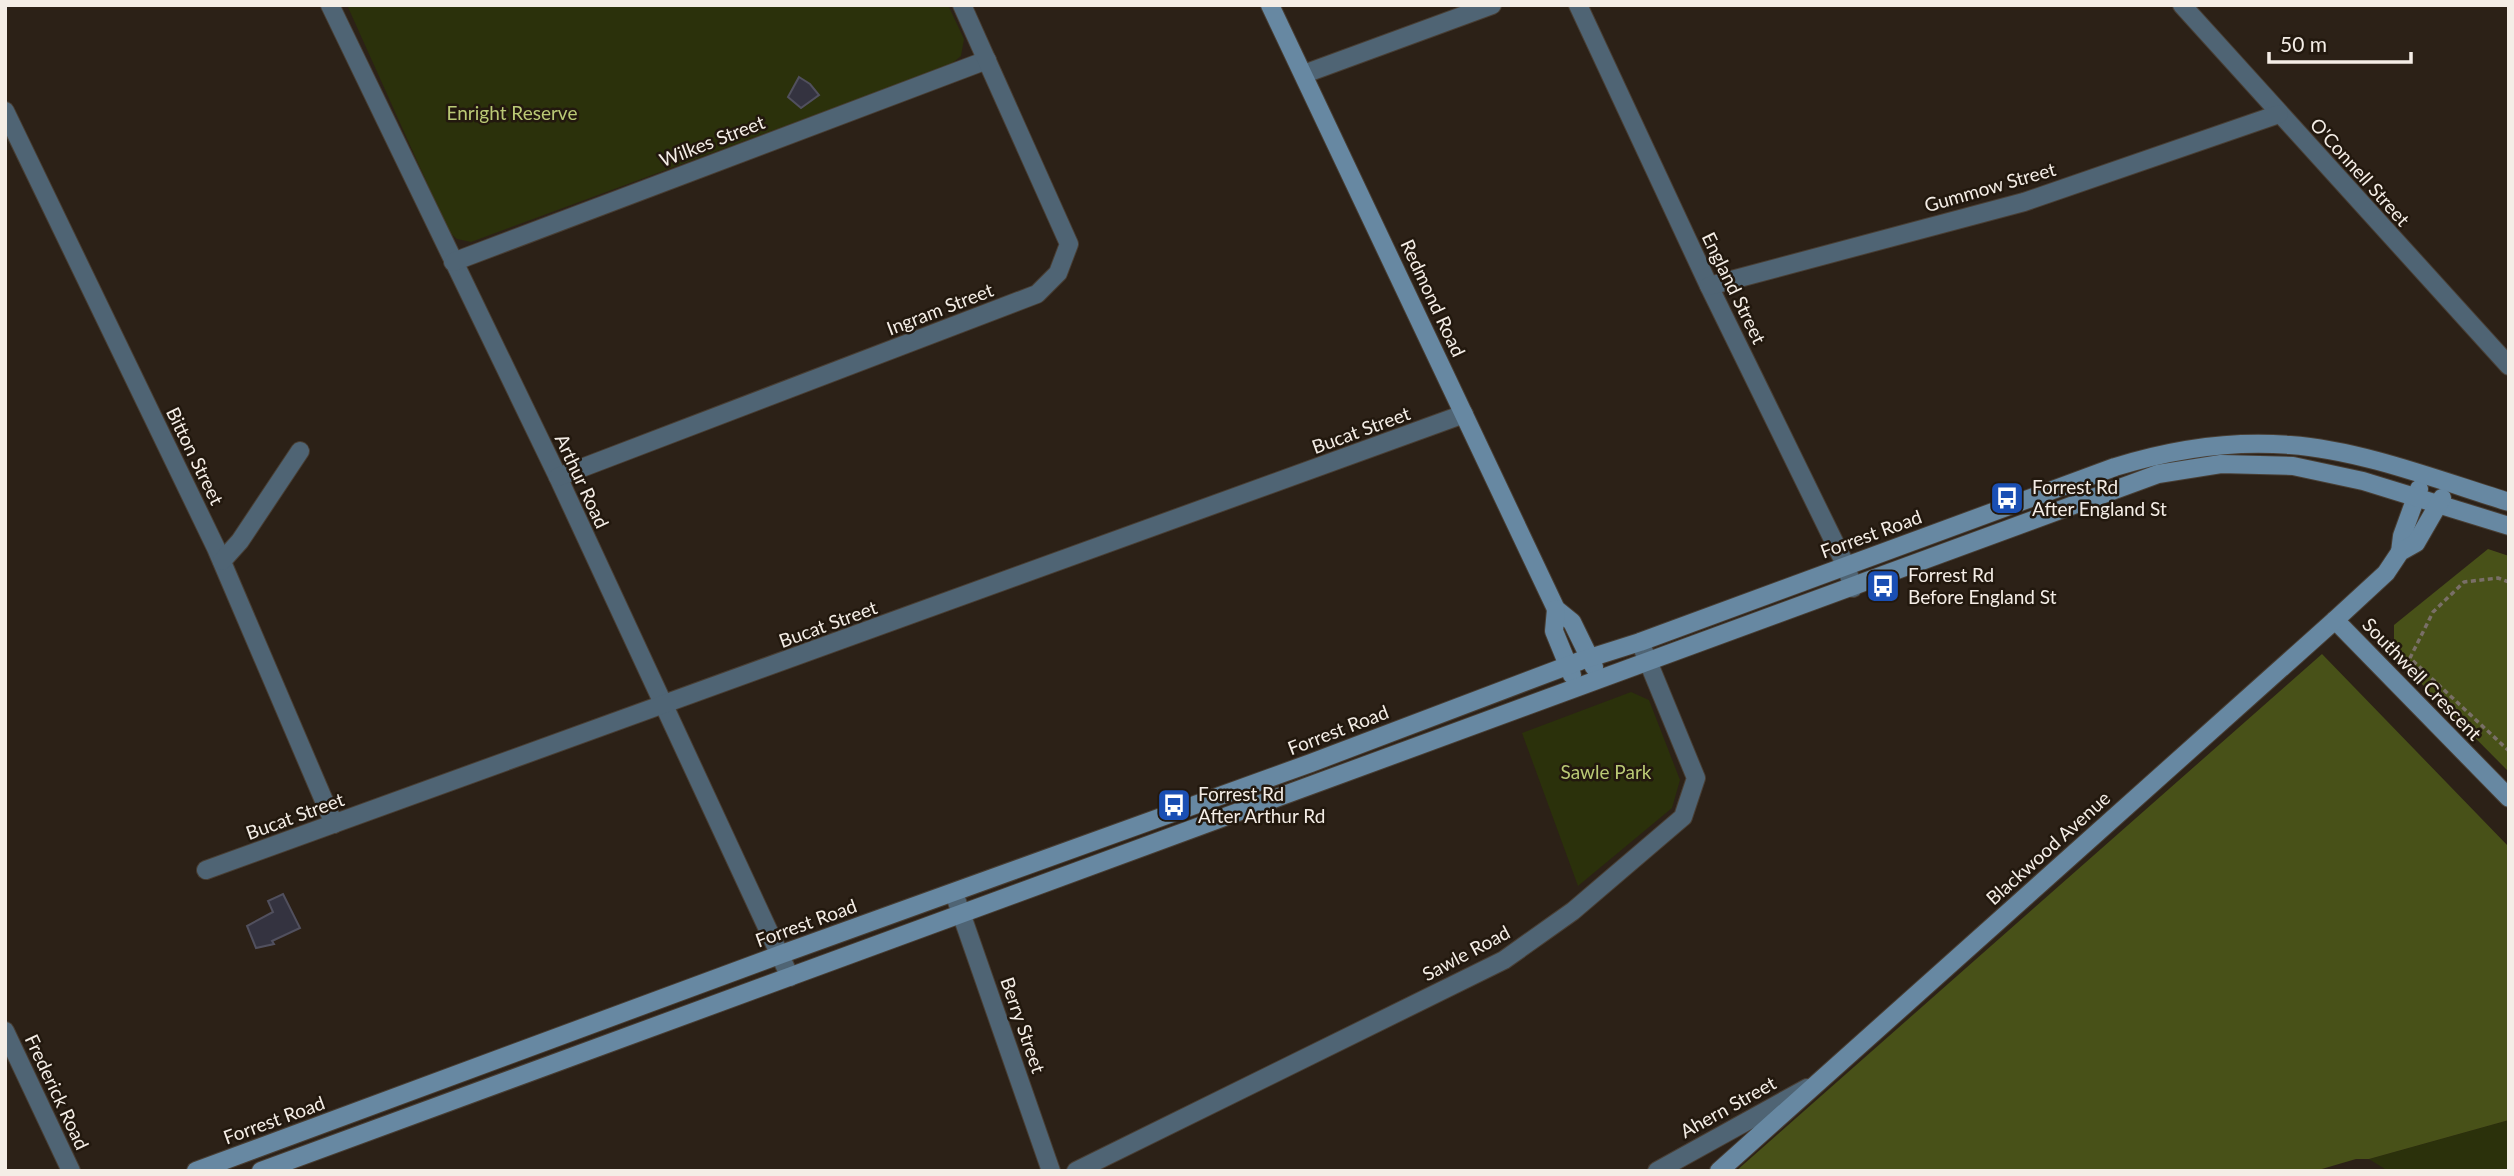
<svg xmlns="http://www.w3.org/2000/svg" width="2514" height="1176" font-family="Lato,sans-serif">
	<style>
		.green { fill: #2b310b }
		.forest { fill: #485118 }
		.building { fill: #343340; stroke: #51505e; stroke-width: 2 }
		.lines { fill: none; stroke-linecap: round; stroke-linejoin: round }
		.street-casing { stroke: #483e34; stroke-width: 20 }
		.secondary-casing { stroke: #483e34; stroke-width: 20 }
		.path { stroke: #796f67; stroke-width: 3.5; stroke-dasharray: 5 3.5; stroke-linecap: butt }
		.street { stroke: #4f6474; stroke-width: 18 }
		.secondary { stroke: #6788a2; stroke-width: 18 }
		.labels { text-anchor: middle; stroke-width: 5; stroke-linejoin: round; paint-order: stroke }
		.park-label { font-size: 19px; fill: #bac975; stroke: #22180e }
		.street-label { font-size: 19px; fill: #f4ede6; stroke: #22180e }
		.poi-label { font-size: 19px; fill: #f4ede6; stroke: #22180e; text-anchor: start }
	</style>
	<rect width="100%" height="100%" fill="#2c2117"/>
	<!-- green -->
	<g class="green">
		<polygon points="347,5 948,5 964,39 961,56 950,65 471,242 457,239 449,232"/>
		<polygon points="1631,692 1649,700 1680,780 1672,808 1578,886 1522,733"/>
		<polygon points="2509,1120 2509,1171 2388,1171 2369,1159"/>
	</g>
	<!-- forest -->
	<g class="forest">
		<polygon points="2488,549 2509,556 2509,772 2394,656 2394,625"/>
		<polygon points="2322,654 2509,847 2509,1120 2369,1159 2356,1159 2315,1171 1736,1171"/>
	</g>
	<!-- building -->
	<g class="building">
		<polygon points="799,77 810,84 819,95 801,108 788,97"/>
		<polygon points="283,894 300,928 272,941 274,944 256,948 247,926 273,912 268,901"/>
	</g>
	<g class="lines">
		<!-- street casing -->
		<g class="street-casing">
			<g id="street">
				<polyline points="330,5 558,477 790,977"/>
				<polyline points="1578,5 1709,286 1846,566 1853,588"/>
				<polyline points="2182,5 2509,366"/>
				<polyline points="1304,74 1492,5"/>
				<polyline points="5,111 216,548 334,824"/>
				<polyline points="453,262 987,60"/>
				<polyline points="1709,286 2024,202 2279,114"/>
				<polyline points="558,477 1037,294 1058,273 1069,244 962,5"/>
				<polyline points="222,561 240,541 300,451"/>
				<polyline points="206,870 1464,414"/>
				<polyline points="954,893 1051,1171"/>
				<polyline points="5,1031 71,1171"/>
				<polyline points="1076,1171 1504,960 1573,911 1683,817 1696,778 1640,642"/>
				<polyline points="1657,1171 1807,1088"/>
			</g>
		</g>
		<!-- secondary casing -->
		<g class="secondary-casing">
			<g id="secondary">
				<polyline points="1270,5 1556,609 1572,622 1594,667"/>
				<polyline points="2400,552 2402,536 2419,489"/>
				<polyline points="1556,609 1554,631 1572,675"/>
				<polyline points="2335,620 2509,798"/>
				<path d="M 196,1171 L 779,955 L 1311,763 L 1580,661 L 1640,642 L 2115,467 C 2173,449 2230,440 2290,445 C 2361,450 2441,481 2509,502"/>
				<polyline points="261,1171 2158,474 2221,464 2293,466 2363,481 2509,526"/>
				<polyline points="1719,1171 2335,620 2386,573 2400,552 2416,543 2442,498"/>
			</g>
		</g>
		<!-- path -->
		<polyline class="path" points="2509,582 2498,578 2464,582 2433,612 2410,658 2509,751"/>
		<!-- street -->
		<use href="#street" class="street"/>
		<!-- secondary -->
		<use href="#secondary" class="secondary"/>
	</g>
	<!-- icons -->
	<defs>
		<g id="bus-square" transform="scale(1.75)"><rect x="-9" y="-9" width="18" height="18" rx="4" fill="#1a4fb4" stroke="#22180e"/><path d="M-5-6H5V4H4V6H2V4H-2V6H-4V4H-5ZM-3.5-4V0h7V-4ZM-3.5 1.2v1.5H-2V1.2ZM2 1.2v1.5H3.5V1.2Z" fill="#fff"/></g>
	</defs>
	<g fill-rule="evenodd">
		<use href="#bus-square" x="2007" y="498"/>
		<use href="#bus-square" x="1883" y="586"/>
		<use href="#bus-square" x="1174" y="805"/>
	</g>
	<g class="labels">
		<!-- park labels -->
		<g class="park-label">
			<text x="512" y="120">Enright Reserve</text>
			<text x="1606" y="779">Sawle Park</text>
		</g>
		<!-- street labels -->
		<g class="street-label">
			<text transform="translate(712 141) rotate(-21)" y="7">Wilkes Street</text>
			<text transform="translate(2360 172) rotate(48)" y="7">O'Connell Street</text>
			<text transform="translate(1990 187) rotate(-16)" y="7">Gummow Street</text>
			<text transform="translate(1734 288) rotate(64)" y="7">England Street</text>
			<text transform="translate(1433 298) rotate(65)" y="7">Redmond Road</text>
			<text transform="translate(940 309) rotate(-21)" y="7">Ingram Street</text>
			<text transform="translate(1361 430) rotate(-20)" y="7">Bucat Street</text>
			<text transform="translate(195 456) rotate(64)" y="7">Bitton Street</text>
			<text transform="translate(582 481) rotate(65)" y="7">Arthur Road</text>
			<text transform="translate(1871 534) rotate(-20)" y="7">Forrest Road</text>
			<text transform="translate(828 624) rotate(-20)" y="7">Bucat Street</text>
			<text transform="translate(2422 679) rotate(46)" y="7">Southwell Crescent</text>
			<text transform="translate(1338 730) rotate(-21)" y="7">Forrest Road</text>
			<text transform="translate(295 816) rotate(-20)" y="7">Bucat Street</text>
			<text transform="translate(2048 848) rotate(-42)" y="7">Blackwood Avenue</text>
			<text transform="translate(806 923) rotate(-20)" y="7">Forrest Road</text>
			<text transform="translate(1466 953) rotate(-28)" y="7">Sawle Road</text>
			<text transform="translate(1023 1025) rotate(71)" y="7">Berry Street</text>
			<text transform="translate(57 1092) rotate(65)" y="7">Frederick Road</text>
			<text transform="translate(1728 1107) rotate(-29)" y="7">Ahern Street</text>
			<text transform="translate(274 1120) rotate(-20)" y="7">Forrest Road</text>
		</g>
		<!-- poi labels -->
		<g class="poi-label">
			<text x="2032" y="494">Forrest Rd<tspan x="2032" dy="22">After England St</tspan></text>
			<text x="1908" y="582">Forrest Rd<tspan x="1908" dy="22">Before England St</tspan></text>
			<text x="1198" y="801">Forrest Rd<tspan x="1198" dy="22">After Arthur Rd</tspan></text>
		</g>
	</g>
	<!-- border -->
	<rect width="2514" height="1176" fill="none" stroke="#f4ede6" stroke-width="14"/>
	<!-- scale -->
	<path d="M2269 52v10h142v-10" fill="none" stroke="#f4ede6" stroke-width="3.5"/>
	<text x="2280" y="52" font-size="21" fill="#f4ede6" stroke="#22180e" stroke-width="5" paint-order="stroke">50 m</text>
</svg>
